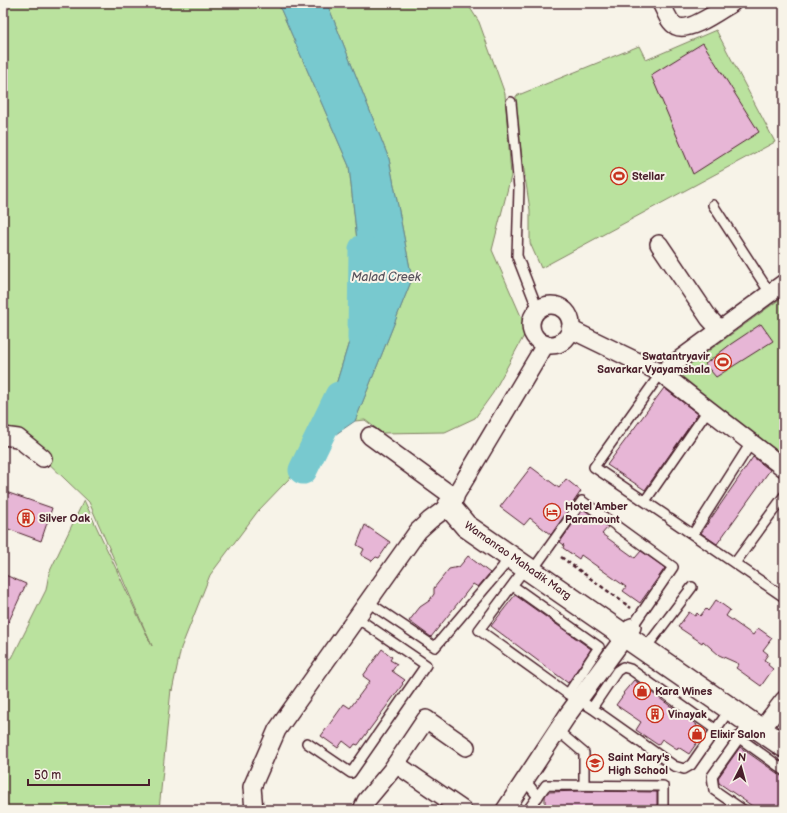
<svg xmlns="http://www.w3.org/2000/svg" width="787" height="813" font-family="'Balsamiq Sans',sans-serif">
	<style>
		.green { fill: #bae29e; stroke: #828064 }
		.water { fill: #78c9cf; stroke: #66858d }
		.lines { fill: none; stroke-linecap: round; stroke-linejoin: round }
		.river { stroke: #78c9cf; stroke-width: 29 }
		.building { fill: #e7b6d6; stroke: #4a1f2b }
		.service-casing { stroke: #4a1f2b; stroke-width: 12 }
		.minor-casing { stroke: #4a1f2b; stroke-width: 20 }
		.tertiary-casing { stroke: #4a1f2b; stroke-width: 25 }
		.path { stroke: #4a1f2b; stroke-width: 2.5; stroke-dasharray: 4 3; stroke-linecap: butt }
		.service { stroke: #f7f3e8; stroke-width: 9 }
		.minor { stroke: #f7f3e8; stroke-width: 17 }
		.tertiary { stroke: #f7f3e8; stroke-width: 22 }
		.labels { text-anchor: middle; stroke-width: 4; stroke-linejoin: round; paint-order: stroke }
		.poi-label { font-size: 11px; font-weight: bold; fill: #4a1f2b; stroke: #f7f3e8; text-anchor: start }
		.street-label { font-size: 11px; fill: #4a1f2b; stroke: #f7f3e8 }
		.water-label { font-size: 12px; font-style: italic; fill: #58525c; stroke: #f7f3e8 }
	</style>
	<rect width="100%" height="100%" fill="#f7f3e8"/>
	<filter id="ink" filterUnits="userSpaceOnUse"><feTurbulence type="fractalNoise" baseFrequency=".025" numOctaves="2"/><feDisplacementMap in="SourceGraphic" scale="8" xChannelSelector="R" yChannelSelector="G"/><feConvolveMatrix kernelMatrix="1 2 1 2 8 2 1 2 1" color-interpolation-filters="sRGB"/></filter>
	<g filter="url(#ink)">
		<!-- green -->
		<g class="green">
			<polygon points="3,3 278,3 349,166 363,296 317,447 310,457 258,511 210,575 181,648 172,691 171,689 159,810 3,810 3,660 12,658 46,590 49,573 84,500 152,646 89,502 19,435 3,435"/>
			<polygon points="327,3 467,3 479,22 505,94 511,176 492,250 527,330 493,393 475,418 445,432 382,433 365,420 355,421 412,279 389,159"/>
			<polygon points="716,30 775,142 541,268 530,243 530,210 516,117 516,96 639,46 646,60"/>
			<polygon points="784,296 784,456 763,443 678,373"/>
		</g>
		<!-- water -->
		<polygon class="water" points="278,3 327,3 389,159 412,279 355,421 317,447 363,296 349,166"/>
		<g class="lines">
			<!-- river -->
			<g class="river">
				<polyline points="362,338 363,249"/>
				<polyline points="303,470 339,396"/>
			</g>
		</g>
		<!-- building -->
		<g class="building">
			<polygon points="703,43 759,132 693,174 651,75"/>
			<polygon points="761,324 773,341 716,377 705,364 731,344"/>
			<polygon points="664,388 698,414 645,490 607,465"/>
			<polygon points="753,457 770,470 717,544 701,533"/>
			<polygon points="531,467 559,488 566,479 581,491 551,535 530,518 524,525 500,507"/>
			<polygon points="3,491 52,508 41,541 3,527"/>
			<polygon points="583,509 608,527 602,534 635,558 641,551 665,568 640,603 623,591 626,587 581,555 579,559 563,548 564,545 560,542"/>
			<polygon points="365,525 390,542 379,558 376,557 372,561 361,555 364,549 357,545"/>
			<polygon points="468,556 490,573 478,587 473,584 431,637 409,621 420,607 429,601 434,594 434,588 449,569 459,567"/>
			<polygon points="3,574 26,584 3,634"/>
			<polygon points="515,595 591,649 568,683 491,626"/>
			<polygon points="716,600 730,610 726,616 753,635 758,628 772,638 763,650 768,654 764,660 769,663 768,665 773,669 761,686 736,668 739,664 719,655 703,641 702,643 678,627 689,612 695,616 697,613 700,616 706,609 708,611"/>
			<polygon points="382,649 392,657 390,660 397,664 392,671 405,680 402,683 403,684 358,745 355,744 352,748 343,741 338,748 321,736 344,704 350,708 370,681 363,676"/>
			<polygon points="634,680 697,725 695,729 703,734 689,754 678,747 677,749 662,739 658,745 636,730 641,722 616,705 624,694 623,693"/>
			<polygon points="740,747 784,778 784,810 758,810 719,783 718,778"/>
			<polygon points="580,791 657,792 657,810 545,810 545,796 548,792"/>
		</g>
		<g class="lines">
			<!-- service casing -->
			<g class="service-casing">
				<g id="service">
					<polyline points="511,102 519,188 517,256 538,310"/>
					<polyline points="713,205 770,293"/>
					<polyline points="661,373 594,467 665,515"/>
					<polyline points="645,501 708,410"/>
					<polyline points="670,519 784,597"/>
					<polyline points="693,534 751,443"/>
					<polyline points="735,563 784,496"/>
					<polyline points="526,567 479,630 568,694 592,708 674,766 684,769 691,765 730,709"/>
					<polyline points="532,571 582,501 673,567 632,627"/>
					<polyline points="513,586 599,647 568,694"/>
					<polyline points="368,602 435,647 502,568 509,556"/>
					<polyline points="651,641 692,587"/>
					<polyline points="592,708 617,671 623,667 630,669 715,729"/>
					<polyline points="558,731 584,753 584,785"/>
					<polyline points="738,737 784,770"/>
					<polyline points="307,743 351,773 426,665 357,618"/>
					<polyline points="525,780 538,797"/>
					<polyline points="528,810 546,785 663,786 663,810"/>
					<polyline points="743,810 714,790 712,776 742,734 749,721"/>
				</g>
			</g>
			<!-- minor casing -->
			<g class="minor-casing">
				<g id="minor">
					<path d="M 661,3 C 665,10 669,23 676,26 C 689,33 720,10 732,3"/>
					<polyline points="659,244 709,318 720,330"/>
					<circle cx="551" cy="325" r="20"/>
					<polyline points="570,329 661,373 784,468"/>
					<polyline points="661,373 784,283"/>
					<polyline points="3,436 18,438 43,458"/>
					<polyline points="370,436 455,498"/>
					<polyline points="761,730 784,700"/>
					<polyline points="396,764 463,810"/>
					<polyline points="254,810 252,787 277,730 418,531 430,520 449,506 545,345"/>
					<polyline points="362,810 366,801 391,771 426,719 466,747"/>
					<polyline points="505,810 569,713 632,627"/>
				</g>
			</g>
			<!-- tertiary casing -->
			<g class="tertiary-casing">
				<polyline id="tertiary" points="449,506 466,526 784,746"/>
			</g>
			<!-- path -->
			<polyline class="path" points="561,557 631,608"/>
			<!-- service -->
			<use href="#service" class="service"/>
			<!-- minor -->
			<use href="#minor" class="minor"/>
			<!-- tertiary -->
			<use href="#tertiary" class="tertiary"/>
		</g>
	</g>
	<!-- icons -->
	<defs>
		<g id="stadium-ring" transform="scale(0.9)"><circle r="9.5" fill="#f7f3e8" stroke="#c8321e" stroke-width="1.5"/><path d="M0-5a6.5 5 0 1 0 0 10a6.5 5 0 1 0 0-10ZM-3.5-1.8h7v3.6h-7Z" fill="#c8321e"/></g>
		<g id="hotel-ring" transform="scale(0.9)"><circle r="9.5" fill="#f7f3e8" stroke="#c8321e" stroke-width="1.5"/><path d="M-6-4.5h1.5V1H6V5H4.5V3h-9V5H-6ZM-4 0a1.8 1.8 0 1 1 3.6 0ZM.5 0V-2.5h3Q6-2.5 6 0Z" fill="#c8321e"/></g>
		<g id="building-ring" transform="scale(0.9)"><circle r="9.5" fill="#f7f3e8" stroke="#c8321e" stroke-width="1.5"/><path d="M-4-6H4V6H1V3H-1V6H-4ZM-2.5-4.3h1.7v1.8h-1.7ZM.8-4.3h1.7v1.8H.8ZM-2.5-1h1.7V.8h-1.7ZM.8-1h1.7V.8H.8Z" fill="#c8321e"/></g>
		<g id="shop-ring" transform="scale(0.9)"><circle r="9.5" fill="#f7f3e8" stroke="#c8321e" stroke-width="1.5"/><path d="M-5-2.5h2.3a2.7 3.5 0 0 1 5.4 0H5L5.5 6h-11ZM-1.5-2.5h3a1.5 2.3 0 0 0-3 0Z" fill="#c8321e"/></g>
		<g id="school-ring" transform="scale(0.9)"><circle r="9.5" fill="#f7f3e8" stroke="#c8321e" stroke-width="1.5"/><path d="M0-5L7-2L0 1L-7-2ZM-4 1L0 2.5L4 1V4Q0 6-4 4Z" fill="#c8321e"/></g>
	</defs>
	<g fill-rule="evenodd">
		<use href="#stadium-ring" x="619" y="176"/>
		<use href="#stadium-ring" x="723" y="362"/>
		<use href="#hotel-ring" x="552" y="512"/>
		<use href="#building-ring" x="26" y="518"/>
		<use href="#shop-ring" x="642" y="691"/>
		<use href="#building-ring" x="655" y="714"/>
		<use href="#shop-ring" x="697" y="734"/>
		<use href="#school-ring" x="595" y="763"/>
	</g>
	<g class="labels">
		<!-- poi labels -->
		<g class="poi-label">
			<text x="632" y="180">Stellar</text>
			<text x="710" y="360" text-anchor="end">Swatantryavir<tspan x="710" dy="13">Savarkar Vyayamshala</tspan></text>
			<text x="565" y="510">Hotel Amber<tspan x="565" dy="13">Paramount</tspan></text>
			<text x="39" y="522">Silver Oak</text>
			<text x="655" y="695">Kara Wines</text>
			<text x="668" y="718">Vinayak</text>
			<text x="710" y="738">Elixir Salon</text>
			<text x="608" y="761">Saint Mary's<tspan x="608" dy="13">High School</tspan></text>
		</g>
		<!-- street labels -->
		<g class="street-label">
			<text transform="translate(518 560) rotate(35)" y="4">Wamanrao Mahadik Marg</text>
		</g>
		<!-- water labels -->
		<g class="water-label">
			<text x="386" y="281">Malad Creek</text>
		</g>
	</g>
	<!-- margin -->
	<rect width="787" height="813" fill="none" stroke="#f7f3e8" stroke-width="16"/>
	<rect x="8" y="8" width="771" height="797" fill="none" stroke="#4a1f2b" stroke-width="1.5" filter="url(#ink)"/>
	<!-- north arrow -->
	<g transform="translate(741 767) rotate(6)" stroke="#f7f3e8" stroke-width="3" paint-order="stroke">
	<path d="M0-3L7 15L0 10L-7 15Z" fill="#4a1f2b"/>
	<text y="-6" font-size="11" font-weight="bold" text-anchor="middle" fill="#4a1f2b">N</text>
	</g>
	<!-- scale -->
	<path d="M28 779v6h121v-6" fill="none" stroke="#4a1f2b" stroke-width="2"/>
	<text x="34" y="779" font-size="12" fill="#4a1f2b" stroke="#f7f3e8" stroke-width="3" paint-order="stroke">50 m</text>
</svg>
